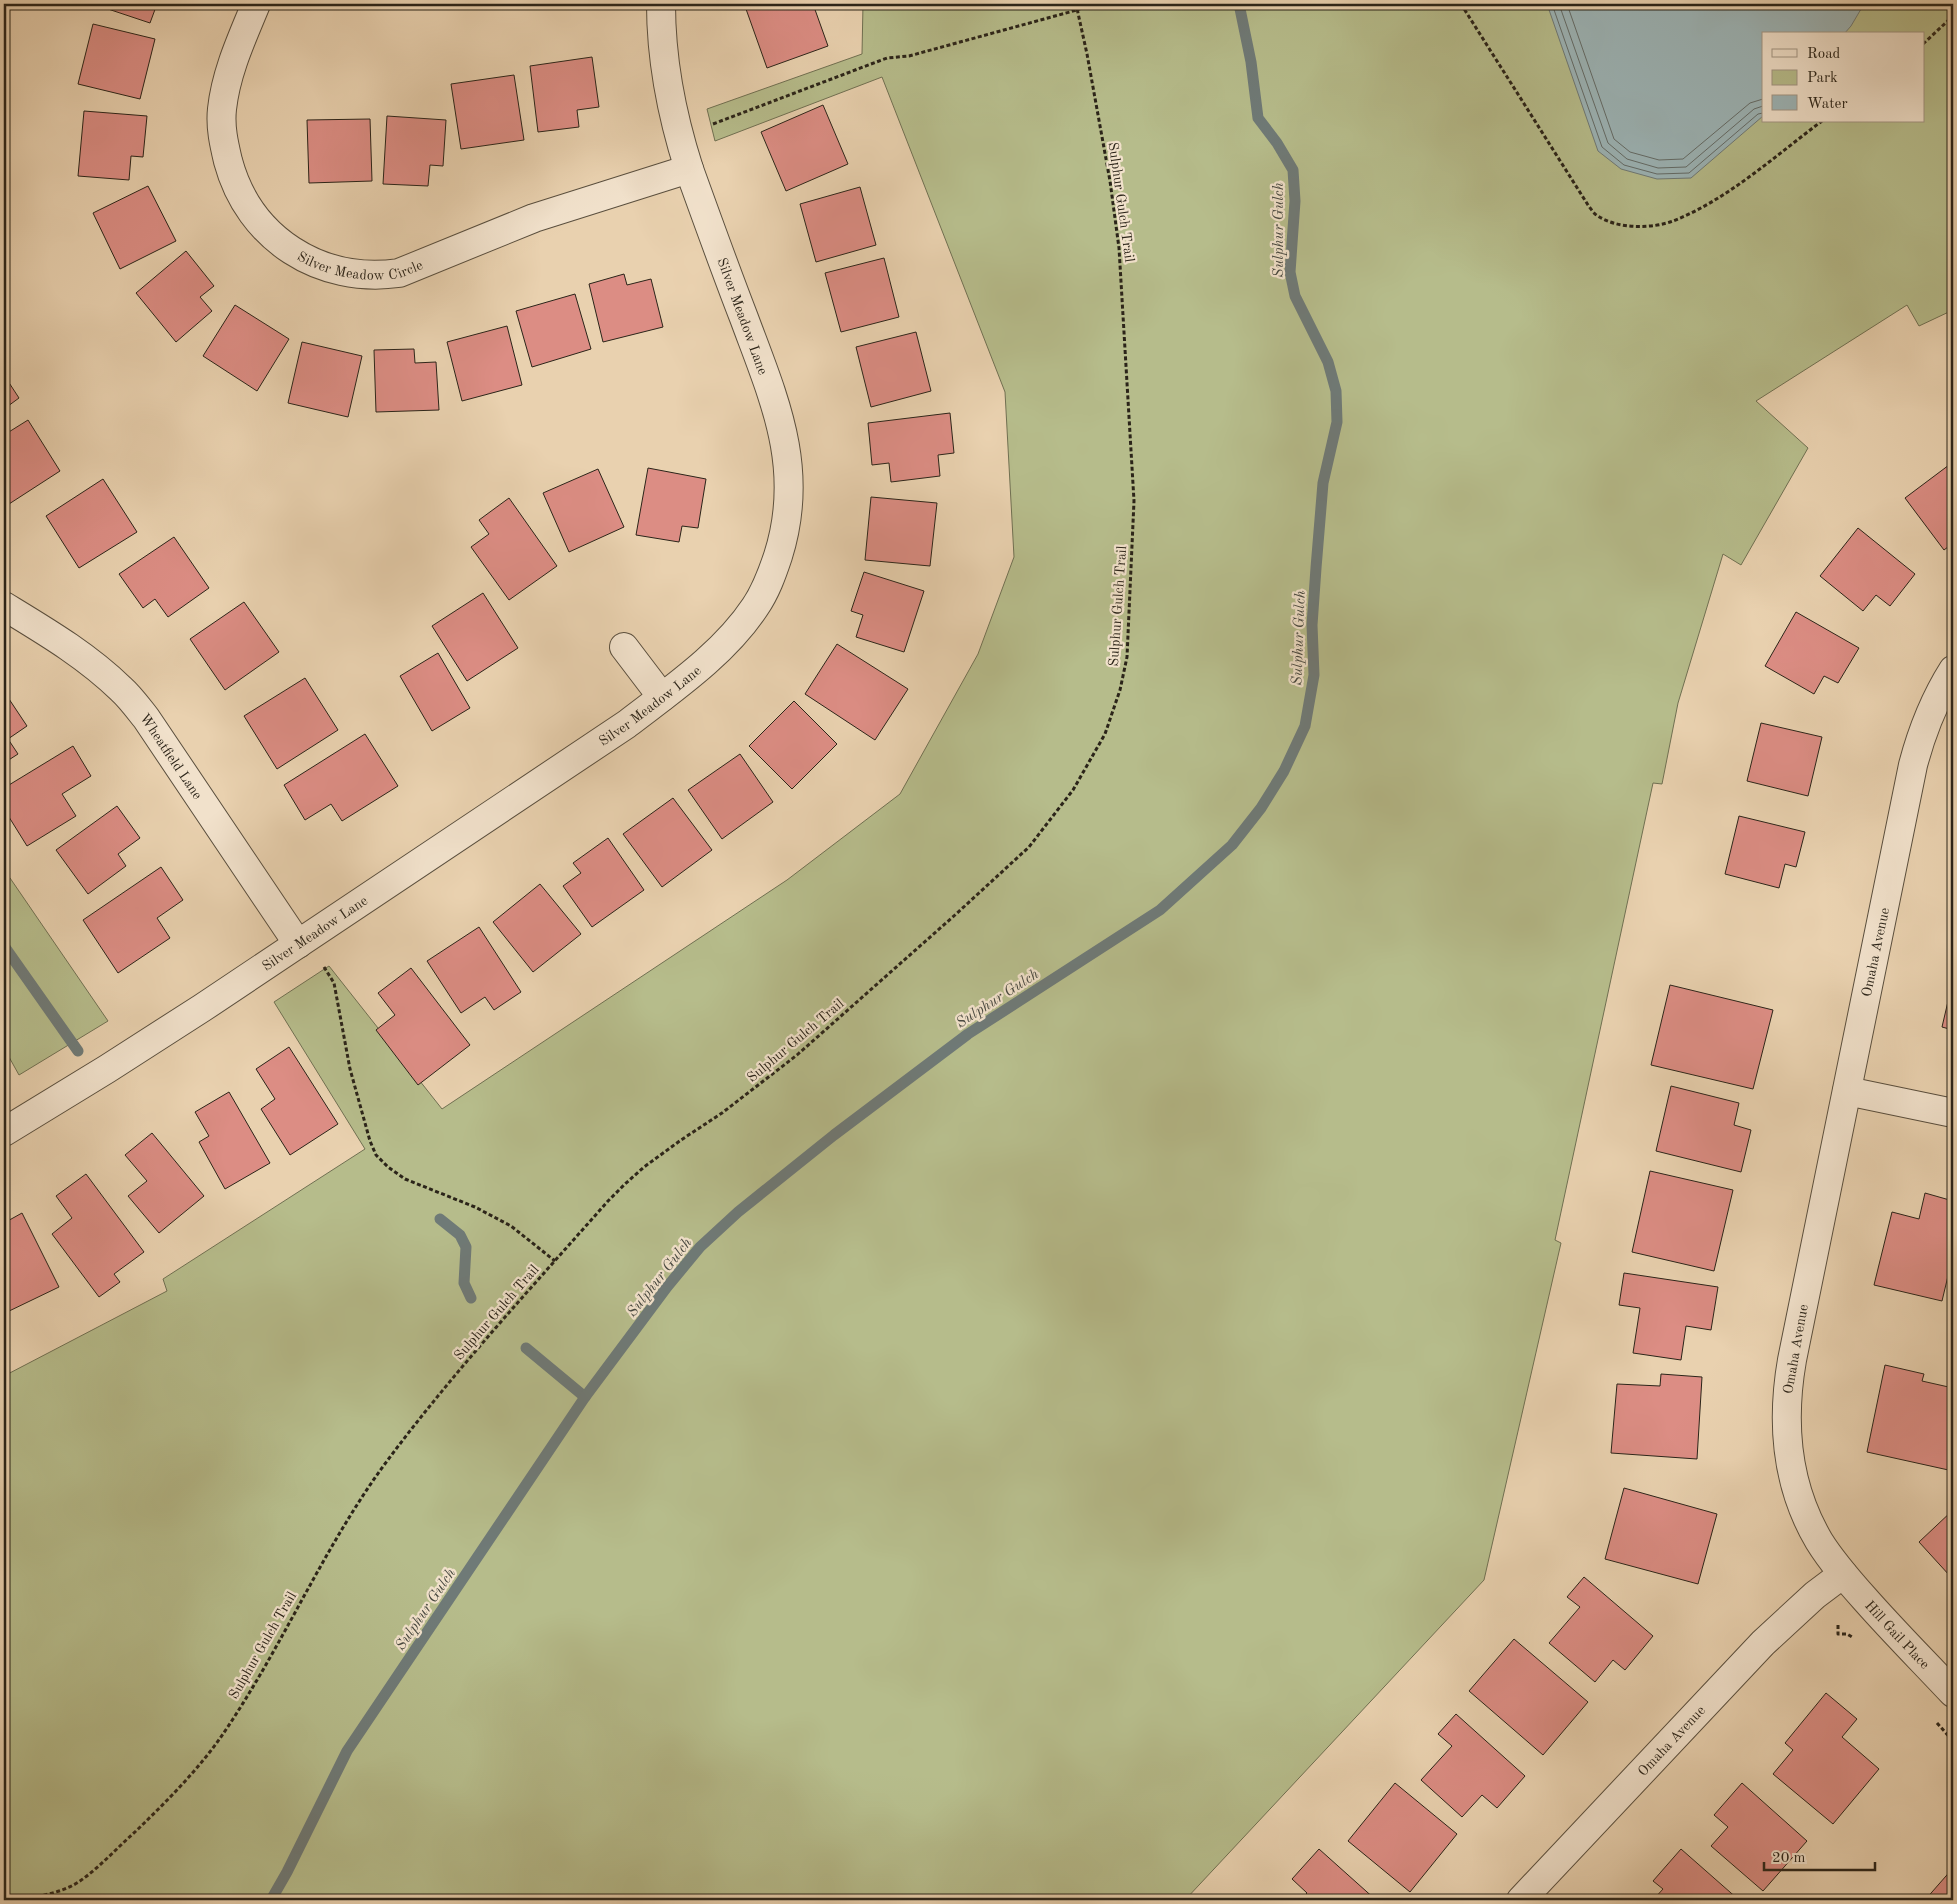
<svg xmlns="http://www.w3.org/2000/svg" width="1957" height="1904" font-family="'Old Standard TT',serif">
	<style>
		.green { fill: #b6bc8b; stroke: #707052; fill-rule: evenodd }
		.water { fill: #9cb4b6; stroke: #6f7a77 }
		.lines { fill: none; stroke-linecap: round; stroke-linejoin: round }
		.shore { stroke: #646c68; stroke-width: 1 }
		.stream { stroke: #6f7a77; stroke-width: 11 }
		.building { fill: #dc8d84; stroke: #2b2419 }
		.minor-casing { stroke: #5a4f3e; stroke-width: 30 }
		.path { stroke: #2b2419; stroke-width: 3; stroke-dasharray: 4 2.5; stroke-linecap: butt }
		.minor { stroke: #f1e1cb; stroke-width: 28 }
		.labels { text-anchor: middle; stroke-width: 4.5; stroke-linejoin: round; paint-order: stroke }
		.street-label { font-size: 14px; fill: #2b2419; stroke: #f1e1cb }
		.water-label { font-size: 15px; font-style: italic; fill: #474840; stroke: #f1e1cb }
	</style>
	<rect width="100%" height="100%" fill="#e9d1af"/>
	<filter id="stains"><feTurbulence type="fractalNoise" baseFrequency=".004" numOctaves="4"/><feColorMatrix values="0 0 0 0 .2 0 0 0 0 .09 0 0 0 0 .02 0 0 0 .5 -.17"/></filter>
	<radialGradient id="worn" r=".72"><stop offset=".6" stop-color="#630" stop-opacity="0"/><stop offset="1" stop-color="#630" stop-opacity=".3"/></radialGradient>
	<!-- green -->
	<g class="green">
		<path d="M 863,4 L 1953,4 L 1953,310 L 1919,326 L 1907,305 L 1756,401 L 1808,448 L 1741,565 L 1723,554 L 1678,703 L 1662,784 L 1653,783 L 1555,1240 L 1561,1243 L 1484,1580 L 1185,1900 L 4,1900 L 4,1376 L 167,1291 L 163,1279 L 365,1149 L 274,1002 L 329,966 L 442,1109 L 787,880 L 900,794 L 978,654 L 1014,557 L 1005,392 L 882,77 L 715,141 L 707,109 L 862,54 ZM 1763,34 L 1923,34 L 1923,121 L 1763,121 Z"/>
		<polygon points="4,871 10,878 108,1021 19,1075 4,1048"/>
	</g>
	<!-- water -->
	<polygon class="water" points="1547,4 1864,4 1851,26 1844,34 1763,34 1763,116 1691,178 1657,179 1621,169 1598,151"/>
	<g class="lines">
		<!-- shore -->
		<g class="shore">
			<polyline points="1552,4 1602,147 1624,165 1657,174 1689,173 1758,114 1763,113"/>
			<polyline points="1559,4 1608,143 1627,159 1658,168 1686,167 1754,109 1763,106"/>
			<polyline points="1567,4 1614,139 1630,152 1659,160 1683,159 1750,103 1763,99"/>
		</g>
		<!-- stream -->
		<g class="stream">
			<polyline points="4,946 78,1051"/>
			<polyline points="440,1219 460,1235 466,1247 464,1283 471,1298"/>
			<polyline points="526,1348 585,1397"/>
			<polyline points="271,1900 287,1872 347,1751 585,1397 667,1287 700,1247 738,1212 834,1135 968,1034 1160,910 1232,845 1261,808 1284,771 1305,726 1314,675 1312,625 1316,568 1323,483 1337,422 1336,391 1328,362 1295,296 1290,272 1295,201 1293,170 1277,143 1258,118 1251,62 1239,4"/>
		</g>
	</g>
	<!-- building -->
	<g class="building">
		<polygon points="107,4 157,4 150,23 105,8"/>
		<polygon points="159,4 175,4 174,8"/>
		<polygon points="761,4 813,4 828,46 767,68 746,9"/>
		<polygon points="93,24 155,39 140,99 78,84"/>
		<polygon points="592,57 599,107 577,110 579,127 538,132 530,66"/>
		<polygon points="514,75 524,140 461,149 451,84"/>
		<polygon points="823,105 848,164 786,191 761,132"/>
		<polygon points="84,111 147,116 143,157 131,156 129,180 78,176"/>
		<polygon points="387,116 446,120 443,166 430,165 428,186 383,184"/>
		<polygon points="370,119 372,181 309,183 307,120"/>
		<polygon points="148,186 176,241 120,269 93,213"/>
		<polygon points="860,187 876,245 816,262 800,204"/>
		<polygon points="186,251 214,286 200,297 212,311 176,342 136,293"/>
		<polygon points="884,258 899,317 841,332 825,273"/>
		<polygon points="624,274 627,285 651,279 663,327 603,342 589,284"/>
		<polygon points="575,294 591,349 532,367 516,311"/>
		<polygon points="235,305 289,339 257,391 203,356"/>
		<polygon points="507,326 522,385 462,401 447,342"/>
		<polygon points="916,332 931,391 871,407 856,347"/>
		<polygon points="302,342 362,356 348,417 288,403"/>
		<polygon points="414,349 415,363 436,362 439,410 376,412 374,350"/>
		<polygon points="4,375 19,398 4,409"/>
		<polygon points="950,413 954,453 938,455 940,476 891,482 889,463 872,465 868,423"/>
		<polygon points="28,420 60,471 9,504 4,496 4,435"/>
		<polygon points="1953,462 1953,543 1944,550 1905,498"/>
		<polygon points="648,468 706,479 698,528 682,526 679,542 636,535"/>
		<polygon points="598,469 624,527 569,552 543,493"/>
		<polygon points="103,479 137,532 79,568 46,516"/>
		<polygon points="871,497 937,503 930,566 865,560"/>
		<polygon points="509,498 557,566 509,600 471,547 489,534 479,520"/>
		<polygon points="1858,528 1915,574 1890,606 1876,595 1863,611 1820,576"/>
		<polygon points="174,537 209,588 168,617 155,599 143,608 119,574"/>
		<polygon points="864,572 924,591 904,652 856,637 863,615 851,611"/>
		<polygon points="483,593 518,648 467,681 432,626"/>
		<polygon points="244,602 279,652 225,690 190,639"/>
		<polygon points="1796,612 1859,648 1838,683 1824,676 1814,694 1765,666"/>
		<polygon points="837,644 908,689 875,740 805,694"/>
		<polygon points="438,653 470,708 432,731 400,676"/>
		<polygon points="305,678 338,730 277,769 244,716"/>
		<polygon points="7,696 27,726 8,739 18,754 4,763 4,698"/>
		<polygon points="794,701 837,744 792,789 749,746"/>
		<polygon points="1761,723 1822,737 1808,796 1747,781"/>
		<polygon points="365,734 398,786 342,821 331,804 305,820 284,785"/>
		<polygon points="73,746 91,776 62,794 76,816 27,846 4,809 4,788"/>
		<polygon points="740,754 773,802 722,839 688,790"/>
		<polygon points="673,798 712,850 662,887 623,834"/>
		<polygon points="117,806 140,838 118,854 126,866 88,894 56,850"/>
		<polygon points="1739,816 1805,832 1796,867 1785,864 1779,888 1725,874"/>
		<polygon points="608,838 644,890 592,927 563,886 581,873 573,863"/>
		<polygon points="161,867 183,900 157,918 170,938 118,973 83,920"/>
		<polygon points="540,884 581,934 533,972 493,922"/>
		<polygon points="479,927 521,992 494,1010 485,997 461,1013 427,961"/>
		<polygon points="411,968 470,1045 418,1085 376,1030 395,1015 378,993"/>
		<polygon points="1953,980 1953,1030 1942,1027"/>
		<polygon points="1670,985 1773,1010 1753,1089 1651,1065"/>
		<polygon points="289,1047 338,1124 290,1155 261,1109 275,1099 256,1069"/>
		<polygon points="1671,1086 1739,1103 1734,1125 1751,1130 1741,1172 1656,1151"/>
		<polygon points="229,1092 270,1163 225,1189 199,1142 209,1136 195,1112"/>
		<polygon points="152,1133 204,1196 159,1233 128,1196 147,1181 125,1155"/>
		<polygon points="1650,1171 1733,1190 1714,1271 1632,1252"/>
		<polygon points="86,1174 144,1252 114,1274 120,1282 99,1297 52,1234 72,1218 56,1196"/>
		<polygon points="1925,1193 1953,1201 1953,1255 1942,1301 1874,1285 1892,1212 1919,1219"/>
		<polygon points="22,1213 59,1287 5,1313 4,1310 4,1223"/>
		<polygon points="1624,1273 1718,1287 1711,1330 1686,1326 1681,1360 1633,1353 1640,1308 1619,1305"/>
		<polygon points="1885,1365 1924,1374 1922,1381 1953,1388 1953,1471 1867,1452"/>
		<polygon points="1661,1374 1702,1377 1697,1459 1611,1453 1617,1384 1660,1386"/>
		<polygon points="1624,1488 1717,1514 1698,1584 1605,1559"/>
		<polygon points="1953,1510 1953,1573 1950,1576 1919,1542"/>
		<polygon points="1584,1577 1653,1636 1625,1670 1613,1660 1595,1682 1549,1643 1580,1607 1567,1597"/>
		<polygon points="1514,1639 1588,1702 1543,1755 1469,1691"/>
		<polygon points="1826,1693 1857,1719 1842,1737 1879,1769 1833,1824 1773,1774 1793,1750 1785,1743"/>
		<polygon points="1456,1714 1525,1776 1497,1808 1482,1795 1462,1817 1421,1780 1452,1746 1438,1734"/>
		<polygon points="1395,1783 1457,1834 1410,1892 1348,1841"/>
		<polygon points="1742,1783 1807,1841 1763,1891 1711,1846 1728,1827 1714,1815"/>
		<polygon points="1319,1849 1376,1900 1300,1900 1307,1893 1292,1879"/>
		<polygon points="1681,1849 1739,1900 1653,1900 1663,1889 1653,1881"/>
		<polygon points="1953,1868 1953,1900 1925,1900"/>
	</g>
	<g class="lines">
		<!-- minor casing -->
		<g class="minor-casing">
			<g id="minor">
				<path id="s1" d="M 256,4 C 242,38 226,72 222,109 C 220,127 224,144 228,161 C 249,239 320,284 399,273 L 534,218 L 689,169"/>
				<path id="s2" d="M 4,606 C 45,631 86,655 121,689 C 130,697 138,708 146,718 L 298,944"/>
				<polyline points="624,647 662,697"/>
				<path id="s3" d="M 1953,670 C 1934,700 1922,731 1913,765 L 1792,1360 C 1781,1423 1786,1485 1819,1541 C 1832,1562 1848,1580 1864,1598 C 1893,1631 1923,1661 1953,1693"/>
				<polyline points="1847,1091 1953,1113"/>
				<path id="s4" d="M 4,1132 L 107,1069 L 202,1008 L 627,724 C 671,690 724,654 755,607 C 766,591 772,574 778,556 C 806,468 774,399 744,318 C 725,269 707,219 689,169 C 672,116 661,60 661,4"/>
				<path id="s5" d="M 1521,1900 L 1763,1643 L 1815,1595 L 1843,1574"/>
			</g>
		</g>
		<!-- path -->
		<g class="path">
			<path d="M 1461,4 L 1588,205 C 1591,209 1594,214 1598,216 C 1617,229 1652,229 1673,221 C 1727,200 1775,156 1822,121"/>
			<polyline points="1923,44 1953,16"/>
			<polyline points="713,124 871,64 887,58 909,56 1077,10 1091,4"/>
			<polyline points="324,967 334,983 350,1069 370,1141 376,1155 388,1167 405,1179 475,1207 511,1226 555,1261"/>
			<polyline points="1838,1625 1838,1634 1847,1634 1852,1637"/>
			<polyline points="1937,1723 1953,1741"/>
			<polyline points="4,1896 18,1900"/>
			<path d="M 18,1900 C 39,1896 63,1893 80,1881 C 100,1867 118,1847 136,1831 C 167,1801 199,1769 223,1734 C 283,1646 324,1546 387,1461 C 455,1370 533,1286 608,1201 L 625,1184 L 644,1167 L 681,1140 L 722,1113 L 797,1055 L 955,915 L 1029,847 L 1073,790 L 1105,734 L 1120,690 L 1127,657 L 1134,501 L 1119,248 L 1110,181 L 1087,54 L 1076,4"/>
		</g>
		<!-- minor -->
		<use href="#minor" class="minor"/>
	</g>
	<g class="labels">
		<!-- street labels -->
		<g class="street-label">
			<text transform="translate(1122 202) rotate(82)" y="5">Sulphur Gulch Trail</text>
			<text dy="5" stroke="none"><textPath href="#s1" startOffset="348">Silver Meadow Circle</textPath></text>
			<text transform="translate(743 316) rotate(70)" y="5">Silver Meadow Lane</text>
			<text transform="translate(1117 606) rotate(-86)" y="5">Sulphur Gulch Trail</text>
			<text dy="5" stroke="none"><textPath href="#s4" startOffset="774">Silver Meadow Lane</textPath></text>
			<text dy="5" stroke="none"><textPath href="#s2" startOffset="228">Wheatfield Lane</textPath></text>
			<text dy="5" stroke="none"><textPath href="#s4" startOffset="369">Silver Meadow Lane</textPath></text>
			<text transform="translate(1875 952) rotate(-78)" y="5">Omaha Avenue</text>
			<text transform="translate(795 1040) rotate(-40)" y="5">Sulphur Gulch Trail</text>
			<text transform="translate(496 1312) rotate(-49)" y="5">Sulphur Gulch Trail</text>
			<text transform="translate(1795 1349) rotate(-80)" y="5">Omaha Avenue</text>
			<text dy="5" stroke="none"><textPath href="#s3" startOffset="1020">Hill Gail Place</textPath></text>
			<text transform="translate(262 1645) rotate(-60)" y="5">Sulphur Gulch Trail</text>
			<text dy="5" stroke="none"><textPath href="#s5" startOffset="219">Omaha Avenue</textPath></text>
		</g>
		<!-- water labels -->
		<g class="water-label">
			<text transform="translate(1278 230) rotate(-90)" y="5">Sulphur Gulch</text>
			<text transform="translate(1298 638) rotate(-88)" y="5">Sulphur Gulch</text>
			<text transform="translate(997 998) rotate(-33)" y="5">Sulphur Gulch</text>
			<text transform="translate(659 1277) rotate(-52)" y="5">Sulphur Gulch</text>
			<text transform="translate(425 1609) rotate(-56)" y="5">Sulphur Gulch</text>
		</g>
	</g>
	<!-- margin -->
	<rect width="1957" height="1904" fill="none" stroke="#e9d1af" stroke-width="20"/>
	<rect x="5" y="5" width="1947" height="1894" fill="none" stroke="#2b2419" stroke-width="2.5"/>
	<rect x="10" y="10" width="1937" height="1884" fill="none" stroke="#2b2419"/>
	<!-- legend -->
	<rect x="1762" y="32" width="162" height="90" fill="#f1e1cb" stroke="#a29584"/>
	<rect x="1772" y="49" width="25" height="8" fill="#f1e1cb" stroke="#a29584"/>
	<text x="1807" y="58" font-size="15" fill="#2b2419">Road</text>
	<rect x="1772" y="70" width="25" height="15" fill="#b6bc8b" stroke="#a29584"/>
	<text x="1807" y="82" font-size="15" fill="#2b2419">Park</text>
	<rect x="1772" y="95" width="25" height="15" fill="#9cb4b6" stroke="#a29584"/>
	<text x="1807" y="108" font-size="15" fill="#2b2419">Water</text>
	<!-- scale -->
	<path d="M1764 1862v8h111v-8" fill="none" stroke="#2b2419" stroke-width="2.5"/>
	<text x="1772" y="1862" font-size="15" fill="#2b2419" stroke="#f1e1cb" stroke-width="4" paint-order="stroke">20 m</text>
	<rect width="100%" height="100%" filter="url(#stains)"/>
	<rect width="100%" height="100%" fill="url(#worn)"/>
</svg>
